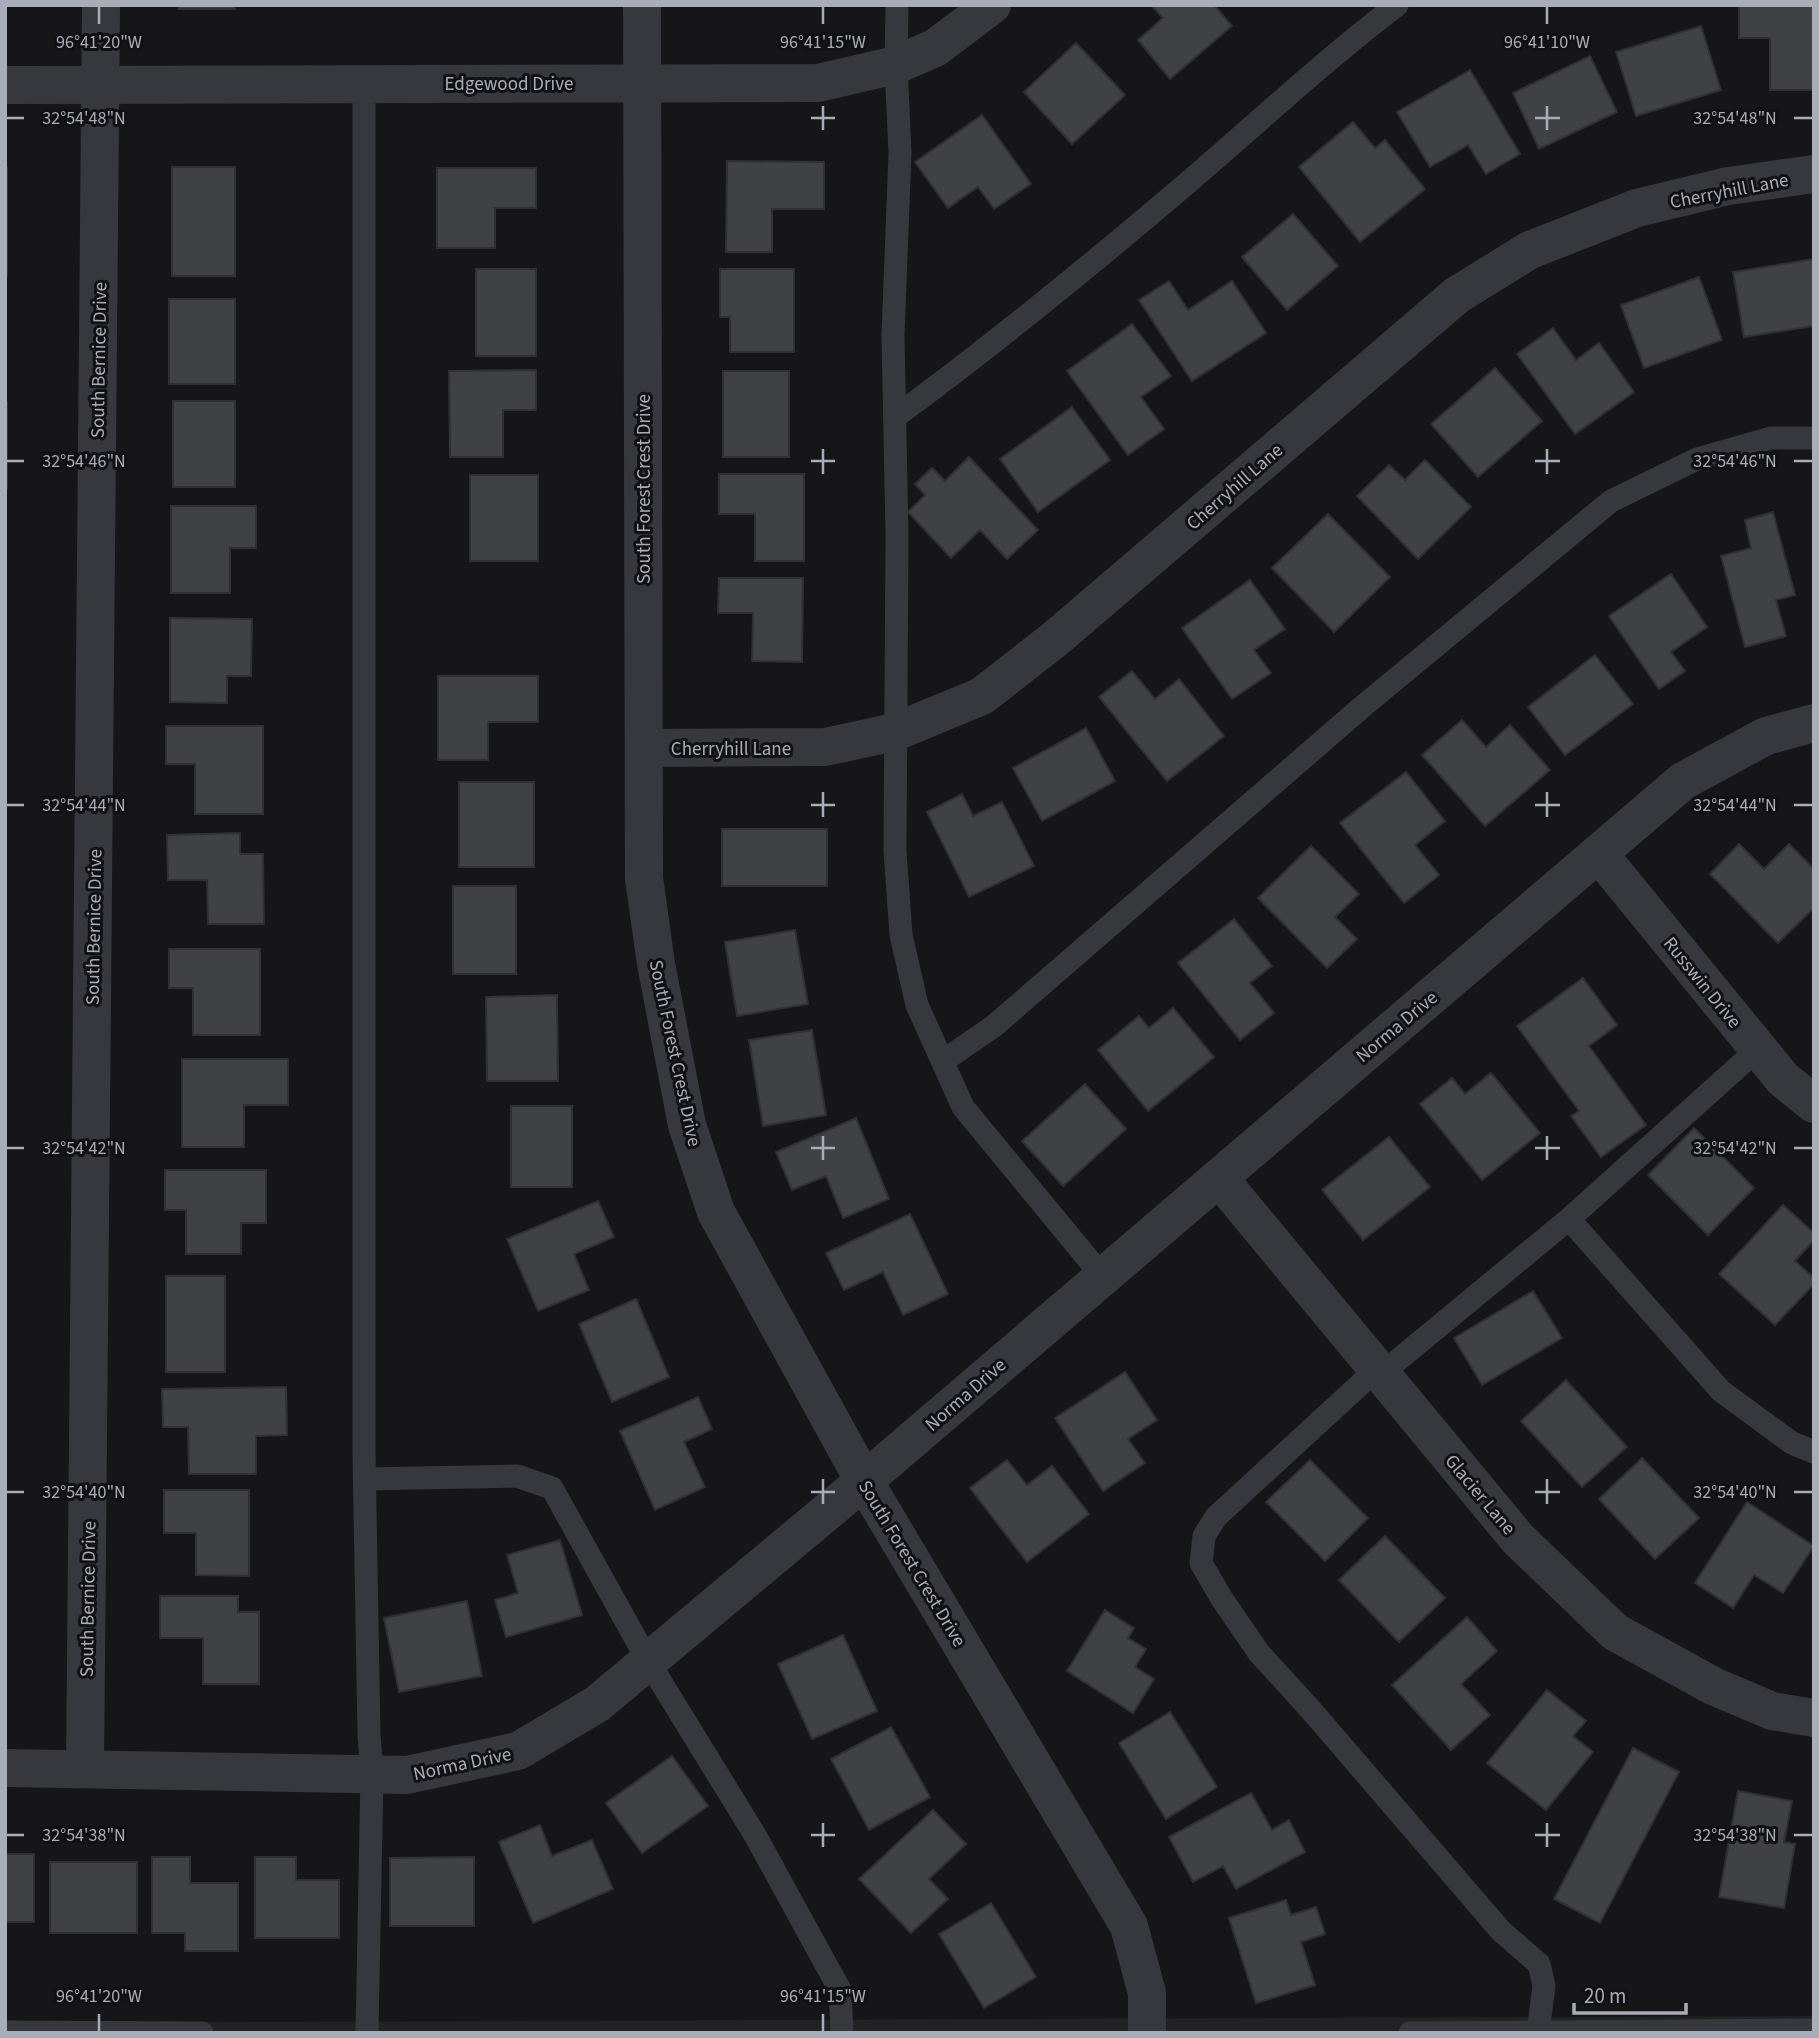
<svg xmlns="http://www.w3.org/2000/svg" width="1819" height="2038" font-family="'Source Sans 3',sans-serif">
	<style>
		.built { fill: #222225 }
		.building { fill: #404145; stroke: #303034; stroke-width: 2 }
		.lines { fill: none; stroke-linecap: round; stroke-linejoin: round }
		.service { stroke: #37383d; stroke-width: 23 }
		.minor { stroke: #37383d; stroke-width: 38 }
		.tertiary { stroke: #37383d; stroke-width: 38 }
		.ticks { fill: none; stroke: #a8adb8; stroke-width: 2.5 }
		.labels { text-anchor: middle; stroke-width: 6; stroke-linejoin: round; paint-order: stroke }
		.street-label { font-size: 19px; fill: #a8adb8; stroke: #111113 }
		.ticks-label { font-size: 18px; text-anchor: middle; fill: #a8adb8; stroke: #111113; stroke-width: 6; stroke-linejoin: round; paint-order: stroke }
	</style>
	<rect width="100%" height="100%" fill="#161618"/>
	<!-- built -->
	<polygon class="built" points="1814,2016 1814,2033 5,2033 5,2023"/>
	<!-- building -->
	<g class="building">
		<rect x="179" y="5" width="56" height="4"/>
		<polygon points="1151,5 1214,5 1232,26 1170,79 1138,40 1163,18"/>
		<polygon points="1739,5 1814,5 1814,90 1770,90 1770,38 1739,38"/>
		<polygon points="1701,26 1721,90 1636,116 1616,52"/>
		<polygon points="1076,43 1125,95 1072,144 1024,92"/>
		<polygon points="1590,56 1617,112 1539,149 1513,93"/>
		<polygon points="1470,70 1520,154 1486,174 1468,145 1430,167 1397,112"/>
		<polygon points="982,115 1031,184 994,209 978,187 948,208 915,162"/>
		<polygon points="1353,122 1375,148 1385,140 1425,189 1360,242 1299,167"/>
		<polygon points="727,161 824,162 824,209 772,209 772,252 726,252"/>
		<rect x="172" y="167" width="63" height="109"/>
		<rect x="5" y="168" width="2" height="108"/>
		<polygon points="437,168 536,168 536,208 495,208 495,248 437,248"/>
		<polygon points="1293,214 1338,266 1287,310 1242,257"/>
		<polygon points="1814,259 1814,326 1744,337 1733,272"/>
		<rect x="476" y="269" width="60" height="87"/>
		<polygon points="720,269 794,269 794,352 730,352 730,317 720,317"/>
		<polygon points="1699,277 1722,340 1644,368 1621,305"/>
		<polygon points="1169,281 1188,310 1232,281 1266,333 1192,381 1139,300"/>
		<rect x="169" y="299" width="66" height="85"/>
		<polygon points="1132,324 1171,376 1141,397 1164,429 1128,455 1067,371"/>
		<polygon points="1553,328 1576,360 1599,343 1634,392 1575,434 1517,354"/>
		<polygon points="1495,368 1542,421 1478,477 1431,424"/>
		<polygon points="536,370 536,410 503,410 503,457 450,457 449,371"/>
		<rect x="723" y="371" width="66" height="86"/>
		<rect x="173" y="401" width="62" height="86"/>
		<rect x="5" y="402" width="2" height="86"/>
		<polygon points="1072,407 1110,460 1038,512 1000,459"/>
		<polygon points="969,457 1038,530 1007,559 980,530 951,558 908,512 925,495 915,484 932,468 945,481"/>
		<polygon points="1425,460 1471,507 1418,559 1357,496 1389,465 1405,480"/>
		<polygon points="719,474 804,474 804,561 755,561 755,514 719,514"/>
		<rect x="470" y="475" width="68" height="86"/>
		<polygon points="171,506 256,506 256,548 230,548 230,593 171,593"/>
		<polygon points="1773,512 1795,595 1776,600 1786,636 1745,647 1721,556 1751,548 1745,520"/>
		<polygon points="1328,514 1390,577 1334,632 1272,568"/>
		<polygon points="1671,574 1707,627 1671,652 1685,671 1659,689 1609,616"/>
		<polygon points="719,578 803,578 802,662 752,661 753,613 718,613"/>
		<polygon points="1250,580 1285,629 1254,650 1271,673 1232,699 1182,628"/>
		<polygon points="170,618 252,619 251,676 227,676 227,703 170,702"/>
		<polygon points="1595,655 1633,704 1565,755 1528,707"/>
		<polygon points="1132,671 1155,699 1179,679 1224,736 1167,781 1099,697"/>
		<polygon points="438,676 538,676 538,722 488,722 488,760 438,760"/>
		<polygon points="1462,720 1486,747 1510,725 1550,770 1485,826 1422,755"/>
		<polygon points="166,726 263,726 263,814 195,814 195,764 166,764"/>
		<polygon points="1086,728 1115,781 1042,821 1013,768"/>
		<polygon points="1406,772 1445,821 1415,845 1439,875 1404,903 1340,823"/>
		<rect x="459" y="782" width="75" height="85"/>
		<polygon points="962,794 973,816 1002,802 1034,866 969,897 927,812"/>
		<rect x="722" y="829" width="105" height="57"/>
		<polygon points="240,833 240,854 263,854 264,924 208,924 207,880 168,880 167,835"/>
		<polygon points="1739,844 1764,869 1789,844 1814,869 1814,908 1778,943 1710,874"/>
		<polygon points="1311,846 1359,894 1335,917 1357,939 1327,968 1258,898"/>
		<rect x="453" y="886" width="63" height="88"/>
		<polygon points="1234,919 1272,966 1250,983 1274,1013 1240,1040 1178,963"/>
		<polygon points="795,930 808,1004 737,1016 725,942"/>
		<polygon points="169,949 260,949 260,1035 193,1035 193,988 169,988"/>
		<polygon points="1583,978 1617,1025 1589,1046 1646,1125 1601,1157 1571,1116 1579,1111 1517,1026"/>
		<polygon points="557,995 558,1081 487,1081 486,997"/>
		<polygon points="1173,1008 1214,1057 1148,1111 1098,1050 1139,1016 1149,1028"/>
		<polygon points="812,1030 826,1115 763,1126 749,1040"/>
		<polygon points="182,1059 288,1059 288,1105 244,1105 244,1147 182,1147"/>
		<polygon points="1491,1073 1540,1133 1482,1180 1420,1104 1452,1078 1465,1094"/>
		<polygon points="1085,1084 1126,1129 1063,1186 1022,1141"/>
		<rect x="511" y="1106" width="61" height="81"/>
		<polygon points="856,1118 889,1199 843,1218 826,1176 792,1190 776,1152"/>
		<polygon points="1694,1128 1754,1188 1708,1235 1648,1175"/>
		<polygon points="1389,1137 1430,1187 1363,1240 1322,1190"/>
		<polygon points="165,1170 266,1170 266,1223 241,1223 241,1254 186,1254 186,1210 165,1210"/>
		<polygon points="598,1201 614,1237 574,1254 589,1290 538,1311 507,1239"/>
		<polygon points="1783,1205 1814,1233 1814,1240 1795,1261 1814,1278 1814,1284 1775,1325 1719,1274"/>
		<polygon points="910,1214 948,1294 903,1315 883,1272 844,1290 826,1253"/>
		<rect x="166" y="1276" width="59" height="96"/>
		<polygon points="1533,1291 1562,1338 1482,1385 1454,1338"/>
		<polygon points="636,1299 669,1377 612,1402 579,1324"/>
		<polygon points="1125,1372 1157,1420 1128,1439 1145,1463 1103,1491 1055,1418"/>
		<polygon points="1566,1380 1627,1447 1582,1487 1521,1421"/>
		<polygon points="286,1387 287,1435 256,1436 256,1474 189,1474 188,1427 163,1427 162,1389"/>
		<polygon points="698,1397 712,1429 684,1442 705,1487 655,1510 620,1431"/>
		<polygon points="1642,1458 1699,1518 1655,1559 1599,1499"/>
		<polygon points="1007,1460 1027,1485 1052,1466 1089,1514 1027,1562 970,1488"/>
		<polygon points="1310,1460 1368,1518 1325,1561 1266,1502"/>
		<polygon points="164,1490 249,1490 249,1576 196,1575 196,1533 164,1533"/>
		<polygon points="1747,1502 1814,1546 1783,1593 1754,1575 1733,1608 1695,1583"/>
		<polygon points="1385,1536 1445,1598 1399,1642 1339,1580"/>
		<polygon points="560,1540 582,1615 506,1637 495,1600 518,1593 507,1555"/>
		<polygon points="160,1596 238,1596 238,1612 259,1612 259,1684 203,1684 203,1638 160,1638"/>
		<polygon points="467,1601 482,1676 399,1692 384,1618"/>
		<polygon points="1105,1610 1134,1628 1128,1638 1146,1649 1135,1667 1154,1679 1133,1713 1067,1671"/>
		<polygon points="1467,1617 1497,1651 1461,1684 1490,1715 1451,1750 1392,1685"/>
		<polygon points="843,1635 877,1711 812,1739 778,1664"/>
		<polygon points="1547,1690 1586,1721 1573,1736 1593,1752 1546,1810 1487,1763"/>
		<polygon points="1170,1712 1217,1787 1166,1819 1119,1743"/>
		<polygon points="891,1727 930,1797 869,1830 831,1759"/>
		<polygon points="1633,1748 1679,1772 1600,1923 1554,1899"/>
		<polygon points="672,1756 708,1806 642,1853 606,1803"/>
		<polygon points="1738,1791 1792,1801 1784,1842 1795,1844 1784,1908 1719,1897"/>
		<polygon points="1251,1793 1272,1830 1289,1820 1305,1852 1236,1889 1223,1866 1193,1882 1169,1837"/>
		<polygon points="933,1810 966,1844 929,1879 948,1899 911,1933 859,1879"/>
		<polygon points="540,1825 552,1856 592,1840 613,1889 533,1923 499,1842"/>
		<rect x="5" y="1854" width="29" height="68"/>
		<polygon points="152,1857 190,1857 190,1883 238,1883 238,1951 185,1951 185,1933 152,1933"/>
		<polygon points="255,1857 296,1857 296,1880 339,1880 339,1938 255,1938"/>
		<polygon points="474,1857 474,1926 390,1926 390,1858"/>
		<rect x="50" y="1862" width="87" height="71"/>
		<polygon points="1286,1900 1291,1915 1316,1907 1325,1934 1301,1942 1315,1985 1256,2003 1229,1918"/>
		<polygon points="991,1903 1036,1977 984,2008 939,1934"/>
	</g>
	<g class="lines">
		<!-- service -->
		<g class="service">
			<polyline points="897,5 896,65 900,153 893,335 897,535 895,851 901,935 917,1005 963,1107 1103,1277"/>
			<polyline points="364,84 364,1452 369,1735 372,1774 367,2033"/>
			<path d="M 895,417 C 992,346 1086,269 1178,191 C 1251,129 1321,63 1397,5"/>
			<polyline points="943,1061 994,1026 1362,707 1611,501 1697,459 1771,438 1814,438"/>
			<polyline points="1569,1219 1758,1049"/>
			<polyline points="1378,1368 1216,1517 1204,1536 1201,1563 1222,1599 1259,1653 1311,1710 1501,1931 1539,1964 1544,1986 1538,2032"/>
			<polyline points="1381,1374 1569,1219 1721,1391 1792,1443 1814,1452"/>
			<polyline points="365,1479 517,1476 552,1488 648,1661 755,1835 840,1990 842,2033"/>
			<polyline points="5,2032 202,2033"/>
			<polyline points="1410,2033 1814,2030"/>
		</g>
		<!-- minor -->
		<g class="minor">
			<polyline points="642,5 644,878 656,964 687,1125 716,1212 864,1481 1129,1926 1147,1993 1147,2033"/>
			<polyline points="644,748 825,747 895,732 982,696 1055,639 1457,295 1530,250 1637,208 1728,186 1814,174"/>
			<polyline points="1599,854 1783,1079 1814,1104"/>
			<polyline points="1219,1178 1518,1539 1615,1632 1713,1686 1772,1711 1814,1718"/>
			<polyline points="5,1768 407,1775 518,1751 597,1704 864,1481 1683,781 1766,736 1814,723"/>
			<polyline points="85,1769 101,5"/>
		</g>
		<!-- tertiary -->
		<polyline class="tertiary" points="5,85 818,83 896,65 935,48 992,5"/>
	</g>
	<!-- ticks -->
	<path class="ticks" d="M 99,7 L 99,24M 823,7 L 823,24M 1547,7 L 1547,24M 823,106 L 823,130M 1547,106 L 1547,130M 7,118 L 24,118M 811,118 L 835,118M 1535,118 L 1560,118M 1794,118 L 1812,118M 823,449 L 823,474M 1547,449 L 1547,474M 7,461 L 24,461M 811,461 L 835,461M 1535,461 L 1560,461M 1794,461 L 1812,461M 823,792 L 823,817M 1547,792 L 1547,817M 7,805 L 24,805M 811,805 L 835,805M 1535,805 L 1560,805M 1794,805 L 1812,805M 823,1136 L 823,1160M 1547,1136 L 1547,1160M 7,1148 L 24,1148M 811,1148 L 835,1148M 1535,1148 L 1560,1148M 1794,1148 L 1812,1148M 823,1479 L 823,1504M 1547,1479 L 1547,1504M 7,1492 L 24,1492M 811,1492 L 835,1492M 1535,1492 L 1560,1492M 1794,1492 L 1812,1492M 823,1823 L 823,1847M 1547,1823 L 1547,1847M 7,1835 L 24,1835M 811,1835 L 835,1835M 1535,1835 L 1560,1835M 1794,1835 L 1812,1835M 99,2014 L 99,2031M 823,2014 L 823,2031"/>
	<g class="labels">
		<!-- street labels -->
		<g class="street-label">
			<text x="509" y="90">Edgewood Drive</text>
			<text transform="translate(1729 190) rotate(-11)" y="7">Cherryhill Lane</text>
			<text transform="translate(98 360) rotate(-89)" y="7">South Bernice Drive</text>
			<text transform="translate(1234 486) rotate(-41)" y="7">Cherryhill Lane</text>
			<text transform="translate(643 489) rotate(-90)" y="7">South Forest Crest Drive</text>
			<text x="731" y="755">Cherryhill Lane</text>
			<text transform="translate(93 927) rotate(-89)" y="7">South Bernice Drive</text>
			<text transform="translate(1703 982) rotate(51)" y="7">Russwin Drive</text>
			<text transform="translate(1396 1026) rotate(-40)" y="7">Norma Drive</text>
			<text transform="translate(676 1053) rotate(78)" y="7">South Forest Crest Drive</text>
			<text transform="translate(965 1394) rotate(-41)" y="7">Norma Drive</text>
			<text transform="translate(1481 1494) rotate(50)" y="7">Glacier Lane</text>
			<text transform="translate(913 1563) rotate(59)" y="7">South Forest Crest Drive</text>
			<text transform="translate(87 1599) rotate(-89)" y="7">South Bernice Drive</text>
			<text transform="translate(462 1763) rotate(-12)" y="7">Norma Drive</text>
		</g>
	</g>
	<g class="ticks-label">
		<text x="99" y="48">96°41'20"W</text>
		<text x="823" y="48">96°41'15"W</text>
		<text x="1547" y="48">96°41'10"W</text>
		<text x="84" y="124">32°54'48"N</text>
		<text x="1735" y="124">32°54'48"N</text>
		<text x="84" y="467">32°54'46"N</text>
		<text x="1735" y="467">32°54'46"N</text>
		<text x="84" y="811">32°54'44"N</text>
		<text x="1735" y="811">32°54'44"N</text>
		<text x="84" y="1154">32°54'42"N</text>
		<text x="1735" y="1154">32°54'42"N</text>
		<text x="84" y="1498">32°54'40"N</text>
		<text x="1735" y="1498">32°54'40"N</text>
		<text x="84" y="1841">32°54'38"N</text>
		<text x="1735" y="1841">32°54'38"N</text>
		<text x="99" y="2002">96°41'20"W</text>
		<text x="823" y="2002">96°41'15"W</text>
	</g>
	<!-- border -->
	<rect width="1819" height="2038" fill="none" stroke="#a8adb8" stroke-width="14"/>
	<!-- scale -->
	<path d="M1574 2003v10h112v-10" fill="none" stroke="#a8adb8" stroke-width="3.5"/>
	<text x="1584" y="2003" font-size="21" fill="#a8adb8" stroke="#111113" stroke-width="5" paint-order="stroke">20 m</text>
</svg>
